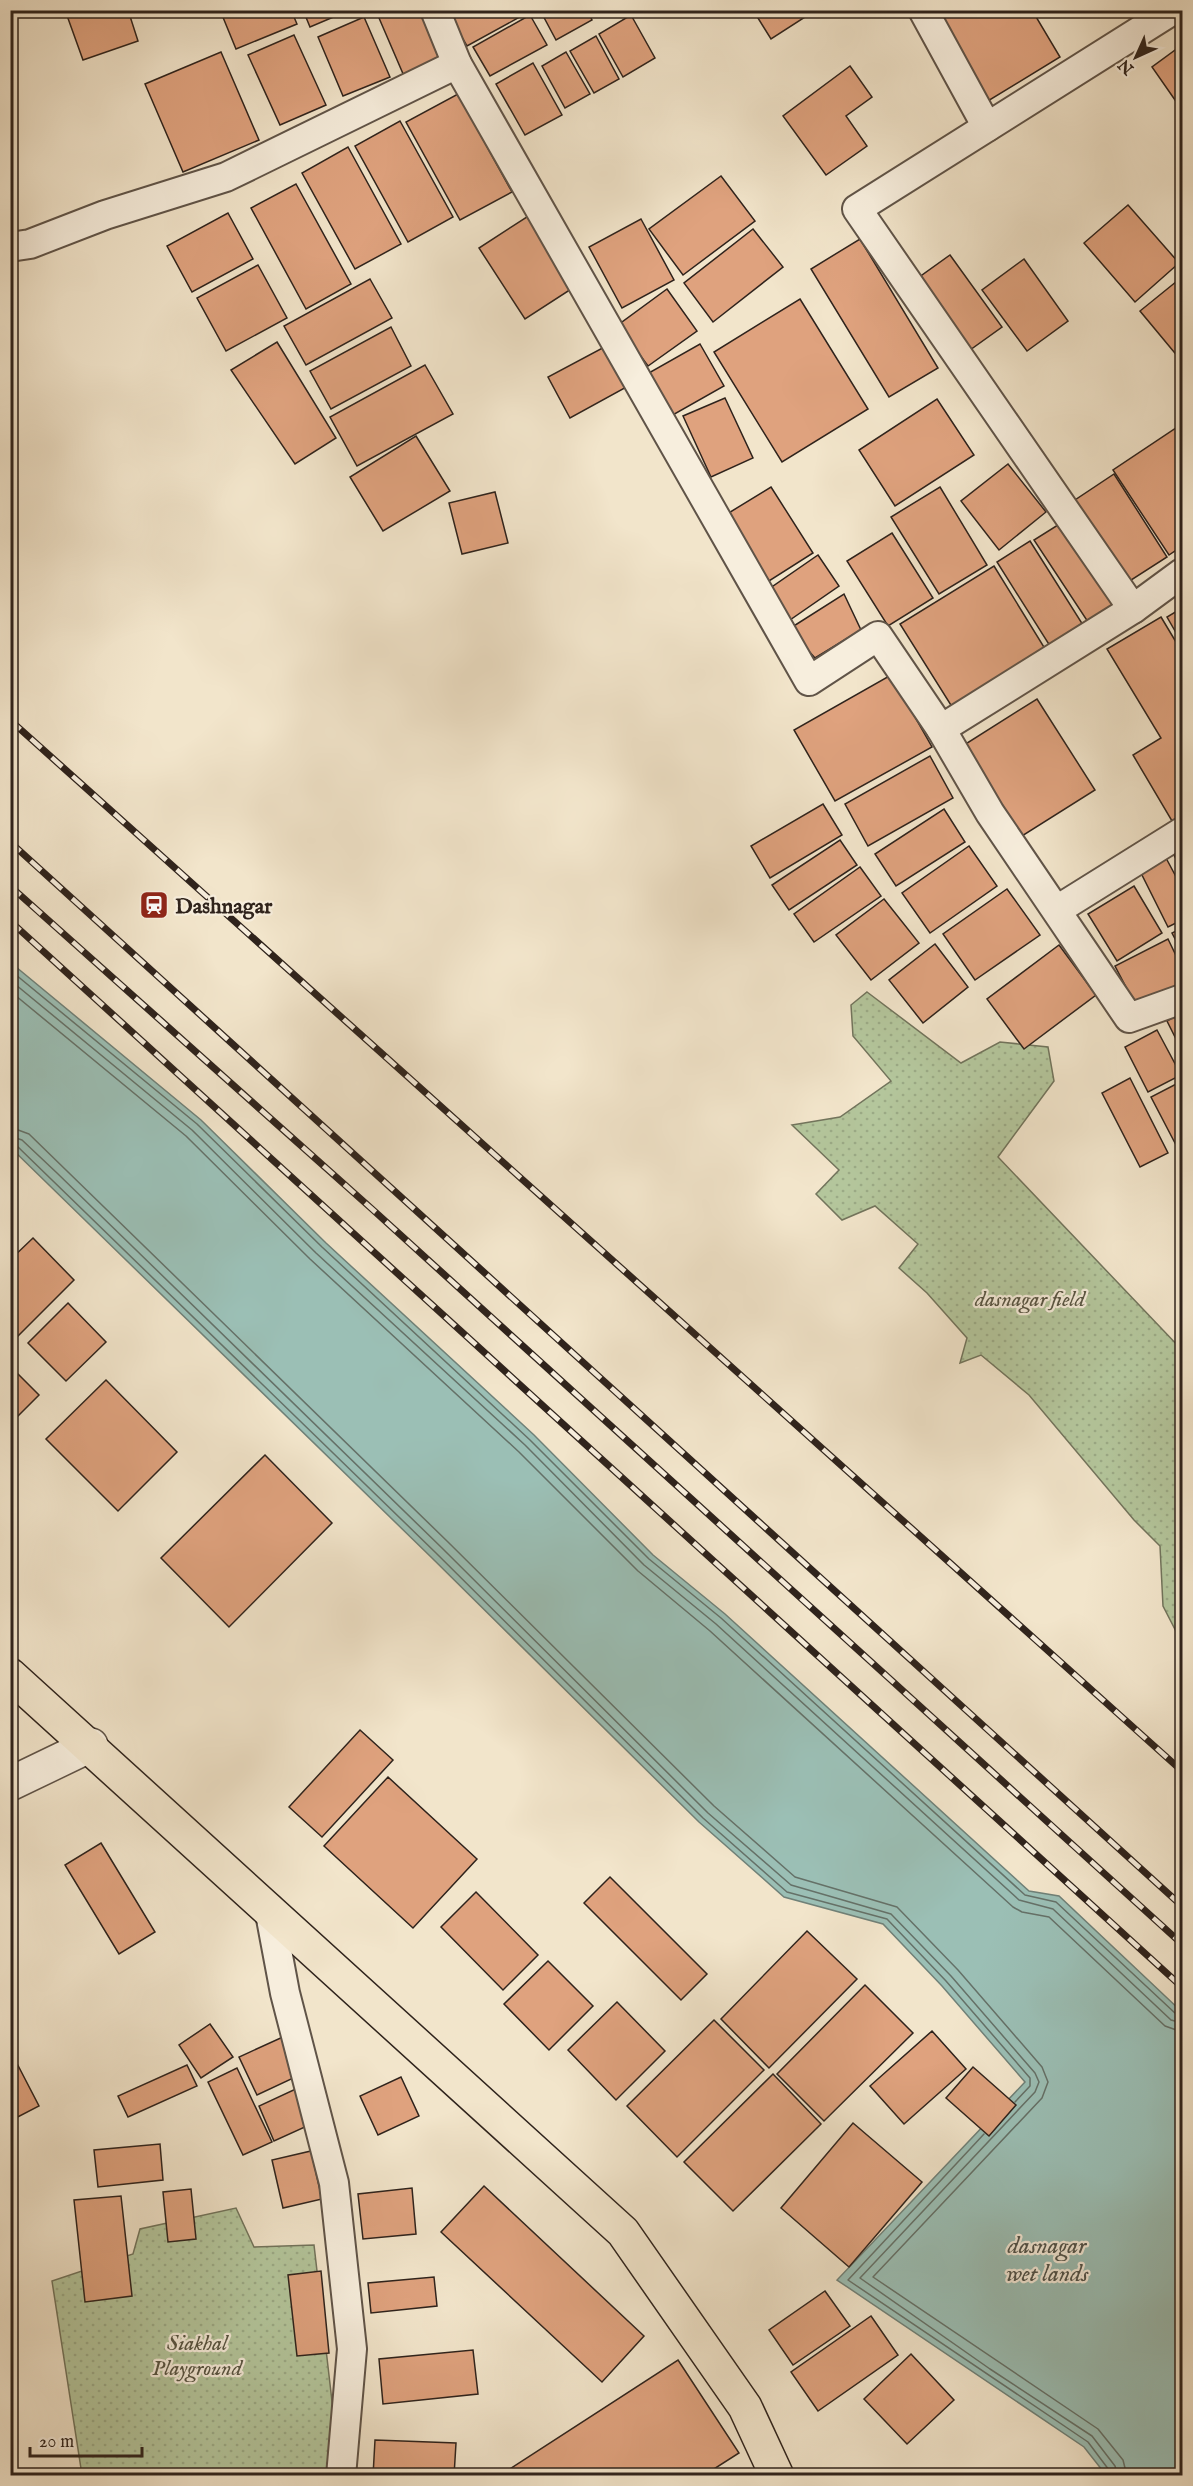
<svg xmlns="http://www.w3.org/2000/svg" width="1193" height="2486" font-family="'IM FELL English',serif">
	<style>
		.park { fill: url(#park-dots); stroke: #72745c; stroke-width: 1.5 }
		.water { fill: #9bbfb5; stroke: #708178; stroke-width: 1.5 }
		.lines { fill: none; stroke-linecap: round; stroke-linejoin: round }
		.shore { stroke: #657168; stroke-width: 1.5 }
		.building { fill: #dfa27e; stroke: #2f231c; stroke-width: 1.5 }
		.minor-casing { stroke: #605448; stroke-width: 32 }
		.tertiary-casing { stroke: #605448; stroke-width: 36 }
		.primary-casing { stroke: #2f231c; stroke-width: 36 }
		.minor { stroke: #f7eedd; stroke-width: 28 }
		.tertiary { stroke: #f7eedd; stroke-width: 33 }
		.primary { stroke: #f2e5cb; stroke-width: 33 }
		.rail-casing { stroke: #2f231c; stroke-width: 7 }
		.rail { stroke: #f7eedd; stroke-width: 4.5; stroke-dasharray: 14; stroke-linecap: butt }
		.labels { text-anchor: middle; stroke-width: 4.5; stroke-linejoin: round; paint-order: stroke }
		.poi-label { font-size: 22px; font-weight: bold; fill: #2f231c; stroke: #f7eedd; text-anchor: start }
		.park-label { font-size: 22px; font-style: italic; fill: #575442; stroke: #f7eedd }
		.water-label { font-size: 24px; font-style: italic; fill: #4f524a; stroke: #f7eedd }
	</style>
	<defs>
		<pattern id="park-dots" width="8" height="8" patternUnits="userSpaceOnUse" patternTransform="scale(1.5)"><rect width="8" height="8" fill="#b4c69c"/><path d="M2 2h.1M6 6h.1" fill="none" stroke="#9baa86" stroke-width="1.8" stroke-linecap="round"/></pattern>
	</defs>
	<rect width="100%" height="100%" fill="#f2e5cb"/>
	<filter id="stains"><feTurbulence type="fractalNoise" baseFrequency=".00333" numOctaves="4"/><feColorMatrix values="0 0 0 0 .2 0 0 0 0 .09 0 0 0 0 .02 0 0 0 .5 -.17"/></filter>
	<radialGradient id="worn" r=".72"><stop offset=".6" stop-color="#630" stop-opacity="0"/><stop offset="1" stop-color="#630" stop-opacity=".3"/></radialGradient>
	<!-- park -->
	<g class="park">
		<polygon points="867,992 961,1063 1000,1042 1048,1047 1054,1081 998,1157 1182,1350 1182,1643 1163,1606 1160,1546 1134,1520 1029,1395 981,1355 960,1363 967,1338 927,1293 899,1268 918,1244 875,1206 842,1220 816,1194 839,1170 792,1125 840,1117 891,1081 853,1036 851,1005"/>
		<polygon points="236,2208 254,2247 314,2245 333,2410 330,2475 82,2475 52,2281 133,2254 140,2229"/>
	</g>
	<!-- water -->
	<polygon class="water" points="10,962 201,1120 326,1243 534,1435 653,1555 725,1614 1029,1891 1059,1896 1182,2012 1182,2475 1106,2475 1084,2447 837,2280 1025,2082 942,1986 883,1924 784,1897 699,1822 432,1558 11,1148"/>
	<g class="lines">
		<!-- shore -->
		<g class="shore">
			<polyline points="10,970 197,1124 322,1247 530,1440 649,1559 721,1618 1025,1895 1056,1902 1176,2014 1182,2016"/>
			<polyline points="10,980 192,1130 316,1253 525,1445 644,1565 716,1624 1019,1900 1053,1909 1171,2020 1182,2023"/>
			<polyline points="10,991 186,1136 310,1259 519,1452 638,1571 710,1631 1013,1907 1022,1912 1049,1917 1165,2026 1182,2032"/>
			<polyline points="10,1127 29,1134 448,1542 714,1806 795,1877 897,1907 958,1970 1042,2067 1048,2082 1042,2098 873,2277 1098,2429 1123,2460 1127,2476"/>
			<polyline points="10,1136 22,1140 57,1173 442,1548 708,1813 791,1885 891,1914 951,1976 1035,2073 1039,2082 1035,2092 860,2278 990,2369 1092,2436 1115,2466 1118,2476"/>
			<polyline points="10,1144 17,1146 436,1553 703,1818 787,1892 887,1919 946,1981 1030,2078 1030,2086 1015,2102"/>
			<polyline points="984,2134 848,2280 1088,2442 1109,2470 1110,2476"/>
		</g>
	</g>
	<!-- building -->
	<g class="building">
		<polygon points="65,10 128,10 138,41 83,60"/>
		<polygon points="220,10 291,10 297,24 236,49"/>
		<polygon points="303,10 350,10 310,27"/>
		<polygon points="425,10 446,59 404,76 376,11"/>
		<polygon points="467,10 514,10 518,18 467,46 451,19"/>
		<polygon points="540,10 587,10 592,20 556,40"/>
		<polygon points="753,10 816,10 771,39"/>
		<polygon points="942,10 1032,10 1060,57 983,104 931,17"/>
		<polygon points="530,15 547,45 490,76 473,47"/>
		<polygon points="631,15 655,58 623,77 599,34"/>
		<polygon points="364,17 390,77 343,96 318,37"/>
		<polygon points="294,35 326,105 280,125 248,55"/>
		<polygon points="596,36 619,79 594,93 570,51"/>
		<polygon points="1182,45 1182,110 1152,67"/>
		<polygon points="221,52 259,140 183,172 145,84"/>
		<polygon points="566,52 590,94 565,108 542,66"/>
		<polygon points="533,63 562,115 525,135 496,84"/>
		<polygon points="850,66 872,97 846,116 867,146 826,175 783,116"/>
		<polygon points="458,94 512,192 460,220 406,122"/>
		<polygon points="400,121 453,217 408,242 355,146"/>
		<polygon points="348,147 401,244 355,269 302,173"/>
		<polygon points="721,176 755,221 683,275 649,229"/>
		<polygon points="296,184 351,284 306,309 251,208"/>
		<polygon points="1128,205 1179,263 1135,302 1084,243"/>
		<polygon points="228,213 253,259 192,292 167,246"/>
		<polygon points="533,213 579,284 525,319 479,248"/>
		<polygon points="641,219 674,280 622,308 589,247"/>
		<polygon points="753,229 783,267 713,322 684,283"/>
		<polygon points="860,239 938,368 889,397 811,269"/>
		<polygon points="950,255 1002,327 963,355 911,283"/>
		<polygon points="1024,259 1068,321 1027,351 982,290"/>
		<polygon points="258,265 287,318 226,351 197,298"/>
		<polygon points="1182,277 1182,356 1179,358 1140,311"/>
		<polygon points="370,279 392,318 306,365 284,326"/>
		<polygon points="667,289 697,331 648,366 618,325"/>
		<polygon points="800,299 868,409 782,462 714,352"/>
		<polygon points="391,327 411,366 331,409 310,371"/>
		<polygon points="277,342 336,438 295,464 231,370"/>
		<polygon points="610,344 632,384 570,418 548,377"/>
		<polygon points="700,344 724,386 671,416 647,374"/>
		<polygon points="425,365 453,414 357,466 330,417"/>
		<polygon points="725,398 753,458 711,477 683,416"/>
		<polygon points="937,399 974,455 895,506 859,450"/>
		<polygon points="1182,424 1182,546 1169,555 1113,470"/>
		<polygon points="416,436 450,491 383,531 350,477"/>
		<polygon points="1008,464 1046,512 999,550 961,501"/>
		<polygon points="1114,474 1167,557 1125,584 1072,502"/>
		<polygon points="771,487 813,553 769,581 727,514"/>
		<polygon points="940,487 987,565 939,594 891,517"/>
		<polygon points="495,492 508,543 462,554 449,503"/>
		<polygon points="1069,518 1123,599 1088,622 1034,540"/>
		<polygon points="892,533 933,598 888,626 847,561"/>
		<polygon points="1030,541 1083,625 1050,646 997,562"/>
		<polygon points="818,555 839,586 787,622 766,591"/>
		<polygon points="994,566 1047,652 954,710 900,624"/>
		<polygon points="844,594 861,630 815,658 789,629"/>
		<polygon points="1182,608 1182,643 1167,617"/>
		<polygon points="1161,617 1182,652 1182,815 1172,821 1133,755 1161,738 1107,649"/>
		<polygon points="891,675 932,747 835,801 794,730"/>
		<polygon points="1037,699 1095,790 1022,836 964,745"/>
		<polygon points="930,756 953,798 868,846 845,804"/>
		<polygon points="823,804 842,835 770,878 751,846"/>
		<polygon points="944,809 965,842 896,886 875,854"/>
		<polygon points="840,840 857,865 789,910 772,885"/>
		<polygon points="969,846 997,886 930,933 902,893"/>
		<polygon points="1182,849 1182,871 1173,853"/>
		<polygon points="1166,858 1182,888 1182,920 1168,927 1140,871"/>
		<polygon points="860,867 881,896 814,942 794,914"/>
		<polygon points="1134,886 1162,933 1117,961 1088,914"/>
		<polygon points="1007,889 1040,935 975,980 943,934"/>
		<polygon points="884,899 919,943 871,980 836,935"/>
		<polygon points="1182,928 1182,952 1172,933"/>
		<polygon points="1168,939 1182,968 1182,990 1139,1012 1115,966"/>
		<polygon points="935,944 968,987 923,1023 889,980"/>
		<polygon points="1059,945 1096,995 1024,1049 987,999"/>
		<polygon points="1182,1012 1182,1051 1167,1021"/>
		<polygon points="1157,1030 1181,1075 1148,1092 1125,1047"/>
		<polygon points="1130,1078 1168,1153 1140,1167 1102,1093"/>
		<polygon points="1182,1081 1182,1141 1176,1145 1151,1097"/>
		<polygon points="33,1238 74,1280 13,1341 10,1260"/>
		<polygon points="68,1303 106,1342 66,1381 28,1343"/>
		<polygon points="10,1366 39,1395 10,1424"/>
		<polygon points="106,1380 177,1452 118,1511 46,1439"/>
		<polygon points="265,1455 332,1523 229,1627 161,1558"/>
		<polygon points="360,1730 393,1760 322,1837 289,1807"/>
		<polygon points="388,1777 477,1859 413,1928 324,1846"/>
		<polygon points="101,1843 155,1932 119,1954 65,1865"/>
		<polygon points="610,1877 707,1974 681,2000 584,1903"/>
		<polygon points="476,1892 538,1955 503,1990 441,1927"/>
		<polygon points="807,1931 857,1979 769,2068 721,2019"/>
		<polygon points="548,1961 593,2006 549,2050 504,2004"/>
		<polygon points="865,1985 913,2033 824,2121 777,2074"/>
		<polygon points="617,2002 665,2051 616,2100 568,2050"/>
		<polygon points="714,2020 764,2070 677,2157 627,2106"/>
		<polygon points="210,2024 233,2057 201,2078 179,2045"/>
		<polygon points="932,2031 966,2069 904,2124 870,2086"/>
		<polygon points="285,2036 302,2074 257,2095 239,2057"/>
		<polygon points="10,2050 39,2106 10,2121"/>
		<polygon points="187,2065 197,2086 128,2117 118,2096"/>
		<polygon points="973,2067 1016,2105 989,2136 946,2098"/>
		<polygon points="237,2068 272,2142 243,2155 208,2082"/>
		<polygon points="773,2074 821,2124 733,2211 684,2162"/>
		<polygon points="401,2077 419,2116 378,2135 360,2096"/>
		<polygon points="300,2087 316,2122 274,2141 259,2106"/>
		<polygon points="853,2123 922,2182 849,2267 781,2208"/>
		<polygon points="160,2144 163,2180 98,2187 94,2150"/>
		<polygon points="311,2151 322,2199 283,2208 272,2160"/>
		<polygon points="484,2186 644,2336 602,2382 441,2232"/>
		<polygon points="412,2188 416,2234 363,2239 358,2194"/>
		<polygon points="191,2189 196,2239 168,2242 163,2192"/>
		<polygon points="121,2196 132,2296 85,2302 74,2200"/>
		<polygon points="321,2271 329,2353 297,2356 288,2275"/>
		<polygon points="434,2277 437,2306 371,2313 368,2283"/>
		<polygon points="825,2291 850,2326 793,2365 769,2330"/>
		<polygon points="871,2316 898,2355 818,2411 791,2372"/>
		<polygon points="473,2350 478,2394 383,2404 379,2359"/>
		<polygon points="911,2354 954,2400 907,2444 864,2399"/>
		<polygon points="678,2360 739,2453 703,2476 499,2476"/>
		<polygon points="375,2440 456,2443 454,2476 373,2476"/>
	</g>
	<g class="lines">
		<!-- minor casing -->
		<g class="minor-casing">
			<g id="minor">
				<polyline points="435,10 457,64"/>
				<polyline points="923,10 987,127"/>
				<polyline points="10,247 30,244 105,215 226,177 457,64 809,681 878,636 941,729 1133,609 857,209 1173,10"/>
				<polyline points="1133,609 1182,573"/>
				<polyline points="941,729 990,813 1129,1018 1182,999"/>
				<polyline points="1057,910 1182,832"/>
				<polyline points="269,1908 285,1993 334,2183 352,2349 341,2476"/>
			</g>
		</g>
		<!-- tertiary casing -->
		<g class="tertiary-casing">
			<polyline id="tertiary" points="10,1784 91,1745"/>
		</g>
		<!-- primary casing -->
		<g class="primary-casing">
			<polyline id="primary" points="10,1675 623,2232 745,2407 777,2476"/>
		</g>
		<!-- minor -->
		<use href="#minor" class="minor"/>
		<!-- tertiary -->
		<use href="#tertiary" class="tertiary"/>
		<!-- primary -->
		<use href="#primary" class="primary"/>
		<!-- rail casing -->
		<g class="rail-casing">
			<g id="rail">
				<polyline points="10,720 1182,1771"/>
				<polyline points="10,842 1182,1906"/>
				<polyline points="10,886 372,1209 1182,1944"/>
				<polyline points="10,921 1182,1987"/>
			</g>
		</g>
		<!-- rail -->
		<use href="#rail" class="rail"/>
	</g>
	<!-- icons -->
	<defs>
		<g id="station-square" transform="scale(1.5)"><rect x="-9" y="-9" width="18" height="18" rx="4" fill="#8f2418" stroke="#f7eedd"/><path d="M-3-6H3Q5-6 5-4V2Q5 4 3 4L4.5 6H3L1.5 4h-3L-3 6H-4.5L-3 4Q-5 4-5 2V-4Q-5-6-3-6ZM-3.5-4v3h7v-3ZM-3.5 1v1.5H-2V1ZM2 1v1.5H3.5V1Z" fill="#fff"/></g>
	</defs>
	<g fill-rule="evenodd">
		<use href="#station-square" x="154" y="905"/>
	</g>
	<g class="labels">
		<!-- poi labels -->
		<g class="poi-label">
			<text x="175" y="913">Dashnagar</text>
		</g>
		<!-- park labels -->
		<g class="park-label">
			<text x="1030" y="1306">dasnagar field</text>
			<text x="197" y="2350">Siakhal<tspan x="197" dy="25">Playground</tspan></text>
		</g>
		<!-- water labels -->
		<g class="water-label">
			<text x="1047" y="2253">dasnagar<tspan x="1047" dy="28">wet lands</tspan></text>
		</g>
	</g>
	<!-- margin -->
	<rect width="1193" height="2486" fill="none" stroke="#f2e5cb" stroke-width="36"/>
	<rect x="12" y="12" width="1169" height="2462" fill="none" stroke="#2f231c" stroke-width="3"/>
	<rect x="18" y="18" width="1157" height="2450" fill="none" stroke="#2f231c" stroke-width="1.5"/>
	<!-- north arrow -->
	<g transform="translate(1136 57) rotate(225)" stroke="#f7eedd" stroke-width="4.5" paint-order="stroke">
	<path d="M0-4.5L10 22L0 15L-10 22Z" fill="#2f231c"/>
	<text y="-9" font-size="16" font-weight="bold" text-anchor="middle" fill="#2f231c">N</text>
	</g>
	<!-- scale -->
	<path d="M30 2447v9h112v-9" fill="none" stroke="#2f231c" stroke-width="3"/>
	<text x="39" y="2447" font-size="18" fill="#2f231c" stroke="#f7eedd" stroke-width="4.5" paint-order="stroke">20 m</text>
	<rect width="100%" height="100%" filter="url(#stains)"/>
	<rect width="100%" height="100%" fill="url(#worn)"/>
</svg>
